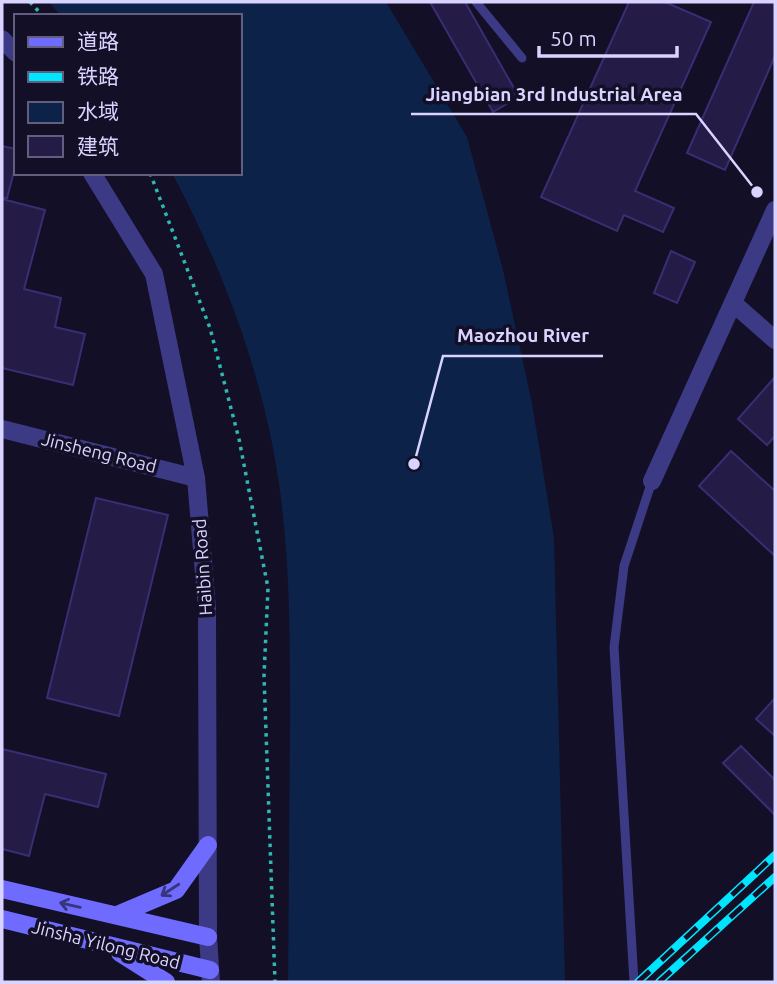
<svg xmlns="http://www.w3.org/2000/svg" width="777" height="984" font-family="Ubuntu,'Noto Sans SC',sans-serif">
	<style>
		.water { fill: #0c2248 }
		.building { fill: #241b47; stroke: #3b2d73; stroke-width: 2 }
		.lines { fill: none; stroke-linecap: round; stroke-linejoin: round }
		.path { stroke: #2fb8b0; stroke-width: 3.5; stroke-dasharray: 3.5 5; stroke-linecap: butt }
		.lane { stroke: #3d3a85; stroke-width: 9 }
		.street { stroke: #3d3a85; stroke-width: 18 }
		.secondary { stroke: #6f6bff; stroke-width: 18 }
		.rail-casing { stroke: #00e5ff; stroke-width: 8 }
		.rail { stroke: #130f26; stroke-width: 5; stroke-dasharray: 16; stroke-linecap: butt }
		.oneway { stroke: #38347d }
		.labels { text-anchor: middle; stroke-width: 7; stroke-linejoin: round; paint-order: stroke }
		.street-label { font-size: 18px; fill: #d9d4ff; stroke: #130f26 }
		.leader { fill: none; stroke: #d9d4ff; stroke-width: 2.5 }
		.callout-dot { fill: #d9d4ff; stroke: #130f26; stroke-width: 2.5 }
		.callout-label { font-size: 19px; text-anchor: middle; font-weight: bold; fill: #d9d4ff; stroke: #130f26; stroke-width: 7; stroke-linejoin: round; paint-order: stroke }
	</style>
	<rect width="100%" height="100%" fill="#130f26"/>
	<!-- water -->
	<path class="water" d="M 49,2 L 386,2 L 467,137 L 503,270 L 532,403 L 554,538 L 565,982 L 288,982 C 289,901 289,819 290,738 C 290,658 291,579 281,499 C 267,385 226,275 172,173 L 240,173 L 240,16 L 61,16 Z"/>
	<!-- building -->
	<g class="building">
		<polygon points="430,2 465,2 519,97 493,112"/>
		<polygon points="629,2 665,2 711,22 635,191 674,208 663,232 624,215 617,231 541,197"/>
		<polygon points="754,2 775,2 775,56 725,170 687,153"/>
		<polygon points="2,146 16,149 16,164 7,198 2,198"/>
		<polygon points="2,199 45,210 24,289 61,298 55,327 85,334 73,385 2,368"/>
		<polygon points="671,251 695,262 677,303 654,293"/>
		<polygon points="775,377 775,436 767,445 738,419"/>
		<polygon points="731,451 775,491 775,556 699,486"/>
		<polygon points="96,498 168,515 119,716 47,698"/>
		<polygon points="775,698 775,736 756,719"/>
		<polygon points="741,746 775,780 775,815 723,763"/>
		<polygon points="2,749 106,774 98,807 45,794 29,856 2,849"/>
	</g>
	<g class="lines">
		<!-- path -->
		<g class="path">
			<polyline points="30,2 43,16"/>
			<polyline points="150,173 210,328 239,439 268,588 264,676 275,982"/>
		</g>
		<!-- lane -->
		<g class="lane">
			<polyline points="476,2 522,58"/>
			<polyline points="634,982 614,647 624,566 652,481"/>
		</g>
		<!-- street -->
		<g class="street">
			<polyline points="2,39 16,53"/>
			<polyline points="92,173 154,274 196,478 207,609 208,937 211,982"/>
			<polyline points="733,303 775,340"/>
			<polyline points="2,429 196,478"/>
			<polyline points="652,481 775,210"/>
		</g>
		<!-- secondary -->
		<g class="secondary">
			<polyline points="2,889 208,937"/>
			<polyline points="117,915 176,890 208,845"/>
			<polyline points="2,919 210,970"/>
			<polyline points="120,953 166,982"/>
		</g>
		<!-- rail casing -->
		<g class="rail-casing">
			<g id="rail">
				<polyline points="638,982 775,855"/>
				<polyline points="659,982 775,877"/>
			</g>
		</g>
		<!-- rail -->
		<use href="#rail" class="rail"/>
	</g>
	<!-- one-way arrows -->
	<defs><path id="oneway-shaft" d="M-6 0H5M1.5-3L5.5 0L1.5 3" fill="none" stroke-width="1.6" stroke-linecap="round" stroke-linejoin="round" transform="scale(1.75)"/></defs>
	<g class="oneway">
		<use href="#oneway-shaft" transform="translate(170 890) rotate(147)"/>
		<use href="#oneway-shaft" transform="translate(70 905) rotate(-167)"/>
	</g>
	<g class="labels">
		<!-- street labels -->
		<g class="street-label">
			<text transform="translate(99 453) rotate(14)" y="6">Jinsheng Road</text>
			<text transform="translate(203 567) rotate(-94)" y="6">Haibin Road</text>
			<text transform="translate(106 945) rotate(14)" y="6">Jinsha Yilong Road</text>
		</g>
	</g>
	<!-- callouts -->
	<path class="leader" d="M757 192L696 114H411M414 464L443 356H603"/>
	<g class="callout-dot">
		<circle cx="757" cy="192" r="7"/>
		<circle cx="414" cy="464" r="7"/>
	</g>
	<g class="callout-label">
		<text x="554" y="101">Jiangbian 3rd Industrial Area</text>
		<text x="523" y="342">Maozhou River</text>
	</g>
	<!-- border -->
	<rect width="777" height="984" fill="none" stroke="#d9d4ff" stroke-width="7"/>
	<!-- legend -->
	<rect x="14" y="14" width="228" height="161" fill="#130f26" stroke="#625e7d" stroke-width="2"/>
	<rect x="28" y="37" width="35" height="10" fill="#6f6bff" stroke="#625e7d" stroke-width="2"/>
	<text x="77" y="49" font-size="21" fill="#d9d4ff">道路</text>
	<rect x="28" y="72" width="35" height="10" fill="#00e5ff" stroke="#625e7d" stroke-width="2"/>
	<text x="77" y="84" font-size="21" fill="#d9d4ff">铁路</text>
	<rect x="28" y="102" width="35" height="21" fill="#0c2248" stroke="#625e7d" stroke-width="2"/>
	<text x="77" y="119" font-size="21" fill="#d9d4ff">水域</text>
	<rect x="28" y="136" width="35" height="21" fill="#241b47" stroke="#625e7d" stroke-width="2"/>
	<text x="77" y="154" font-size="21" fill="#d9d4ff">建筑</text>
	<!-- scale -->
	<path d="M539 46v10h138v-10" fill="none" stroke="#d9d4ff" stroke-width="3.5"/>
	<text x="550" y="46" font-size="21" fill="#d9d4ff" stroke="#130f26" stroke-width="5" paint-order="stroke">50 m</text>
</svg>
